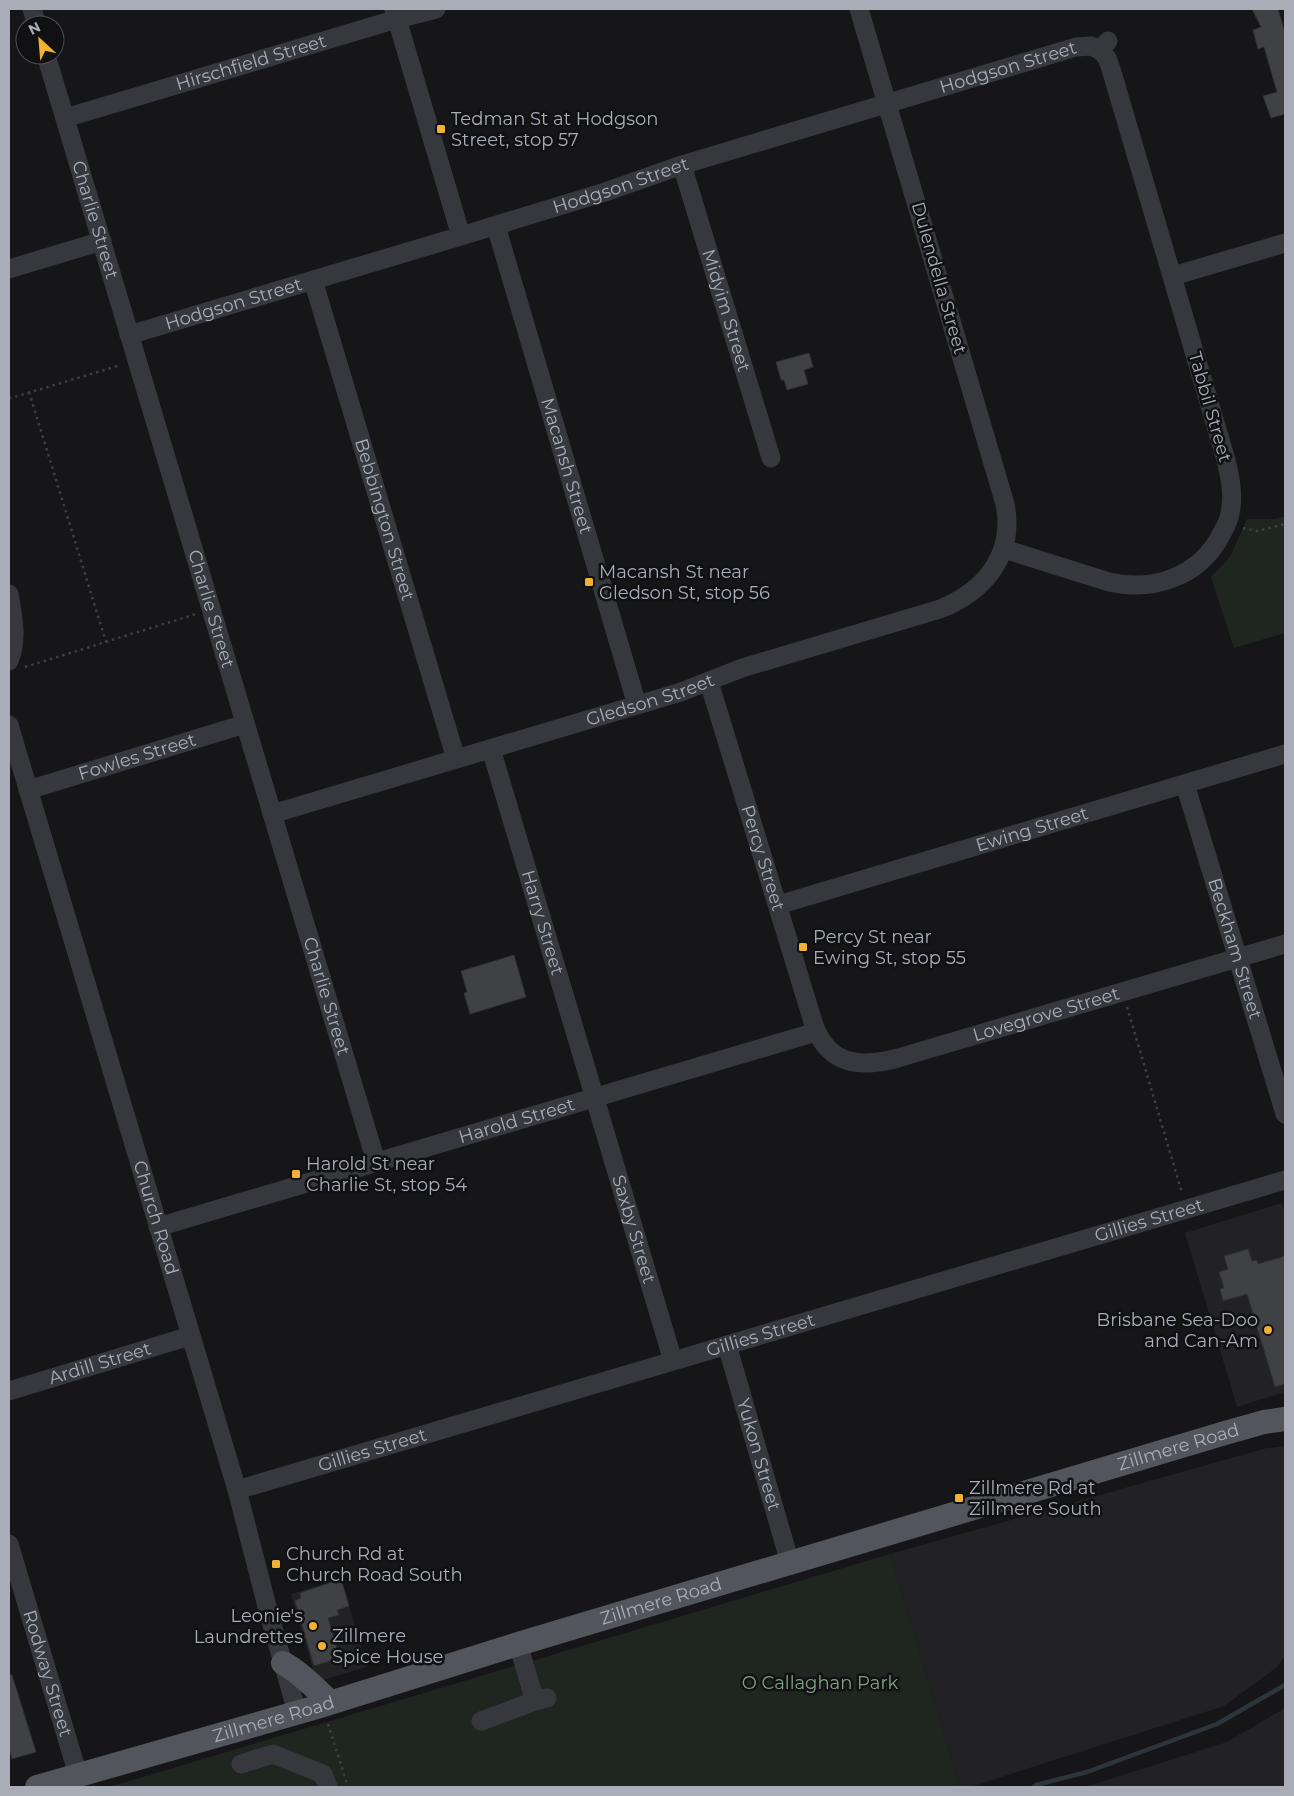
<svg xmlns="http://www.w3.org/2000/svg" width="1294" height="1796" font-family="Montserrat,sans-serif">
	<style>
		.built { fill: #222225 }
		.green { fill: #1e261f }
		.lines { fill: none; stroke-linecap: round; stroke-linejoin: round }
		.stream { stroke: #2c353c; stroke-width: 4.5 }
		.building { fill: #404145; stroke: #303034 }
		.path { stroke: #3d3f44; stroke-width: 2.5; stroke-dasharray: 2.5 4; stroke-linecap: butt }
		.minor { stroke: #37383d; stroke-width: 19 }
		.major { stroke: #53555c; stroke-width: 24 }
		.poi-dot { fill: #f2b134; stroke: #111113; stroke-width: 2 }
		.labels { text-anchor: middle; stroke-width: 5; stroke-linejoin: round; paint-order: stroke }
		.street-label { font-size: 18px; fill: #a8adb8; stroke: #111113 }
		.poi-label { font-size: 18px; fill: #a8adb8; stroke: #111113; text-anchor: start }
		.park-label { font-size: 18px; fill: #7fa381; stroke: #111113 }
	</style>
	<rect width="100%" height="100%" fill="#161618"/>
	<!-- built -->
	<g class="built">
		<polygon points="1282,1203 1285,1213 1285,1392 1237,1407 1185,1233"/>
		<polygon points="1285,1446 1285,1656 1277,1667 1224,1706 970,1787 960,1787 890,1554 1267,1448"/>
		<polygon points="341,1579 367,1667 323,1680 314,1673 291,1594"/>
		<polygon points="1285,1708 1285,1787 1085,1787 1227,1742"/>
	</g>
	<!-- green -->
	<g class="green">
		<polygon points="1285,516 1285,633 1234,648 1211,577 1230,557 1247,519 1275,519"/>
		<polygon points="890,1554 960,1787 109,1787"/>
	</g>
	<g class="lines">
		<!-- stream -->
		<polyline class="stream" points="1033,1787 1036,1785 1087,1772 1217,1724 1285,1685"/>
	</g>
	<!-- building -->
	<g class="building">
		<polygon points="1252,9 1278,9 1285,33 1285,114 1271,118 1263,96 1277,92 1264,47 1258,49 1253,30 1261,27"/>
		<polygon points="809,353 813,367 804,370 808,384 787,390 784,380 781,380 776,362"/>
		<polygon points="514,955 526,997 470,1014 464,993 467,992 461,971"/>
		<polygon points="1248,1249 1252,1261 1257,1260 1258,1264 1285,1256 1285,1384 1275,1387 1247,1294 1223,1301 1220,1289 1224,1288 1219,1272 1228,1269 1224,1256"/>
		<polygon points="341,1579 349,1606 337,1610 339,1615 328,1618 340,1658 314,1666 295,1601 301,1598 300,1593"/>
		<polygon points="9,1675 12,1675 36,1752 12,1759 9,1748"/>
	</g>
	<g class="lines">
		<!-- path -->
		<g class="path">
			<polyline points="29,392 106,642"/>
			<polyline points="9,397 11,398 121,365"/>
			<polyline points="1243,528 1257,531 1285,524"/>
			<polyline points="25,667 196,614"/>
			<polyline points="1127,1007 1182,1193"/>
			<polyline points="328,1724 348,1787"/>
		</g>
		<!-- minor -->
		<g class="minor">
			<polyline points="32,9 37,25"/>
			<polyline points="394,9 461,236"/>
			<path id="s1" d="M 46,55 L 376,1162"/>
			<path id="s2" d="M 65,118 L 397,19 L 436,9"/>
			<path id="s3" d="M 682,165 L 771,458"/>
			<path id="s4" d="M 496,226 L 637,705"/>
			<polyline points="9,269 102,241"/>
			<polyline points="1173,276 1285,243"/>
			<path id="s5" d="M 313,280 L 456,759"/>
			<path id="s6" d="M 129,335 L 461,236 L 605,192 L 682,165 L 1076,47 L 1091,46 L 1100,50 L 1108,41"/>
			<path d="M 1004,549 L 1109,582 C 1153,592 1199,577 1221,535 C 1225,528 1229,521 1230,513 C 1234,495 1230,477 1226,460 L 1111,69 L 1107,58 L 1100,50"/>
			<path d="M 9,594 C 13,617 18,639 9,661"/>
			<path id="s7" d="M 709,682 L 814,1025 C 829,1066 861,1068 898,1058 L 1285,944"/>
			<path id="s8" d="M 9,725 L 237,1490 L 269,1614 L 297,1712"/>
			<path id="s9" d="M 491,749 L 673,1361"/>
			<path id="s10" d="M 1185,784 L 1285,1114"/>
			<path id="s11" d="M 28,790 L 245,724"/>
			<path id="s12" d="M 272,814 L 681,692 L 742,668 L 940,609 C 985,591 1015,555 1005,504 L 859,9"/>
			<path id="s13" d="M 778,905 L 1285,754"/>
			<path id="s14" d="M 158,1227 L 816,1032"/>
			<path id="s15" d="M 727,1345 L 790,1563"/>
			<path id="s16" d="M 9,1391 L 190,1336"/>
			<path id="s17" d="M 237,1490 L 1285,1180"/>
			<path id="s18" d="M 9,1544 L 78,1775"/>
			<polyline points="518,1644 535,1701"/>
			<polyline points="481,1721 535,1701 547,1698"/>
			<polyline points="241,1764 273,1754 323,1774 328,1787"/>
		</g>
		<!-- major -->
		<g class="major">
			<path d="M 283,1663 C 301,1673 315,1688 330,1702"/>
			<path id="s19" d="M 37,1787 L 317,1707 L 518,1644 L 1225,1433 L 1264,1422 L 1285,1419"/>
		</g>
	</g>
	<!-- markers -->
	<g class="poi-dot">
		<rect x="436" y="124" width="10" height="10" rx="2.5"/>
		<rect x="584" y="577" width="10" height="10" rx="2.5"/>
		<rect x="798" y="942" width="10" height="10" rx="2.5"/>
		<rect x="291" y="1169" width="10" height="10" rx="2.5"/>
		<circle cx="1268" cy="1330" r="5"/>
		<rect x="954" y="1493" width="10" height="10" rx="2.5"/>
		<rect x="271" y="1559" width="10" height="10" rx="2.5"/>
		<circle cx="313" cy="1626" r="5"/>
		<circle cx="322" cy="1646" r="5"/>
	</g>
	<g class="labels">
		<!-- street labels -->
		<g class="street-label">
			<text dy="6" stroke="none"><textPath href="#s2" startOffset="194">Hirschfield Street</textPath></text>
			<text dy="6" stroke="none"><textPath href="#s6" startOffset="919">Hodgson Street</textPath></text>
			<text dy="6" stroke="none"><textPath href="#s6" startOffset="514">Hodgson Street</textPath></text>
			<text dy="6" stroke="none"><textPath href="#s1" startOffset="172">Charlie Street</textPath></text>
			<text transform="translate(939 278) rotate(74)" y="6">Dulendella Street</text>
			<text dy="6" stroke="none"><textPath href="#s6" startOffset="109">Hodgson Street</textPath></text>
			<text dy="6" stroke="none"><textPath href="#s3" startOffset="152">Midyim Street</textPath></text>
			<text transform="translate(1210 407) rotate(74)" y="6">Tabbil Street</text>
			<text dy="6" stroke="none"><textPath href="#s4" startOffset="250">Macansh Street</textPath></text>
			<text dy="6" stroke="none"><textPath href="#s5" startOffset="250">Bebbington Street</textPath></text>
			<text dy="6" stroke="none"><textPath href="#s1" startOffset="578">Charlie Street</textPath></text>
			<text dy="6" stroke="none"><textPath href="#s12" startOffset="395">Gledson Street</textPath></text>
			<text dy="6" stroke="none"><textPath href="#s11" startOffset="114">Fowles Street</textPath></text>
			<text dy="6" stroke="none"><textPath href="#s13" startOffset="265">Ewing Street</textPath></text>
			<text dy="6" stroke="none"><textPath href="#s7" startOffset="184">Percy Street</textPath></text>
			<text dy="6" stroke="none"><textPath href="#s9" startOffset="181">Harry Street</textPath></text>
			<text dy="6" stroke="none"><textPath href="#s10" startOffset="172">Beckham Street</textPath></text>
			<text dy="6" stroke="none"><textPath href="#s1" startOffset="982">Charlie Street</textPath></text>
			<text dy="6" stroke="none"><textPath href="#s7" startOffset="615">Lovegrove Street</textPath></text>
			<text dy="6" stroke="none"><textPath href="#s14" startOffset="374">Harold Street</textPath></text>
			<text dy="6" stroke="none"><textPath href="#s8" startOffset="514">Church Road</textPath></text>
			<text dy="6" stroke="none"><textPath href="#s17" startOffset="951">Gillies Street</textPath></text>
			<text dy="6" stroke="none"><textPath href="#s9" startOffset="501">Saxby Street</textPath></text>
			<text dy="6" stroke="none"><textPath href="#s17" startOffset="546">Gillies Street</textPath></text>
			<text dy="6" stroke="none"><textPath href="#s16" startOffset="95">Ardill Street</textPath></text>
			<text dy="6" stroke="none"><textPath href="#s19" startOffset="1191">Zillmere Road</textPath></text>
			<text dy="6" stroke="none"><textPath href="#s17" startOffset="141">Gillies Street</textPath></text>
			<text dy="6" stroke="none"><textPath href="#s15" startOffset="114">Yukon Street</textPath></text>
			<text dy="6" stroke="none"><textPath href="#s19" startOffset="651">Zillmere Road</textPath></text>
			<text dy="6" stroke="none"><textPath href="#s18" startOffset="135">Rodway Street</textPath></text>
			<text dy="6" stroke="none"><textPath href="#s19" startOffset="246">Zillmere Road</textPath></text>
		</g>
		<!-- poi labels -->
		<g class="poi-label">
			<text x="451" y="125">Tedman St at Hodgson<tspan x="451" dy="21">Street, stop 57</tspan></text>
			<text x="599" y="578">Macansh St near<tspan x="599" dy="21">Gledson St, stop 56</tspan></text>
			<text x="813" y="943">Percy St near<tspan x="813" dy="21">Ewing St, stop 55</tspan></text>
			<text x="306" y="1170">Harold St near<tspan x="306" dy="21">Charlie St, stop 54</tspan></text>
			<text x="1258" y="1326" text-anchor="end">Brisbane Sea-Doo<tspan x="1258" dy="21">and Can-Am</tspan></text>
			<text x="969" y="1494">Zillmere Rd at<tspan x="969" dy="21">Zillmere South</tspan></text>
			<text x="286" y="1560">Church Rd at<tspan x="286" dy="21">Church Road South</tspan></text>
			<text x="303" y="1622" text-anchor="end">Leonie's<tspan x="303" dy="21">Laundrettes</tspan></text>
			<text x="332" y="1642">Zillmere<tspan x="332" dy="21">Spice House</tspan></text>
		</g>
		<!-- park labels -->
		<g class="park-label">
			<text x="820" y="1689">O Callaghan Park</text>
		</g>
	</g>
	<!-- border -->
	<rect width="1294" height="1796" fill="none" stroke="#a8adb8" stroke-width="20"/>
	<!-- north arrow -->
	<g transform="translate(40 40) rotate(334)"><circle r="24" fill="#111113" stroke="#4d4f55"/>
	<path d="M0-4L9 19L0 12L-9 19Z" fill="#f2b134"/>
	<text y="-8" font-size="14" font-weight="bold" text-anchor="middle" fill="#a8adb8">N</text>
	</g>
</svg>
